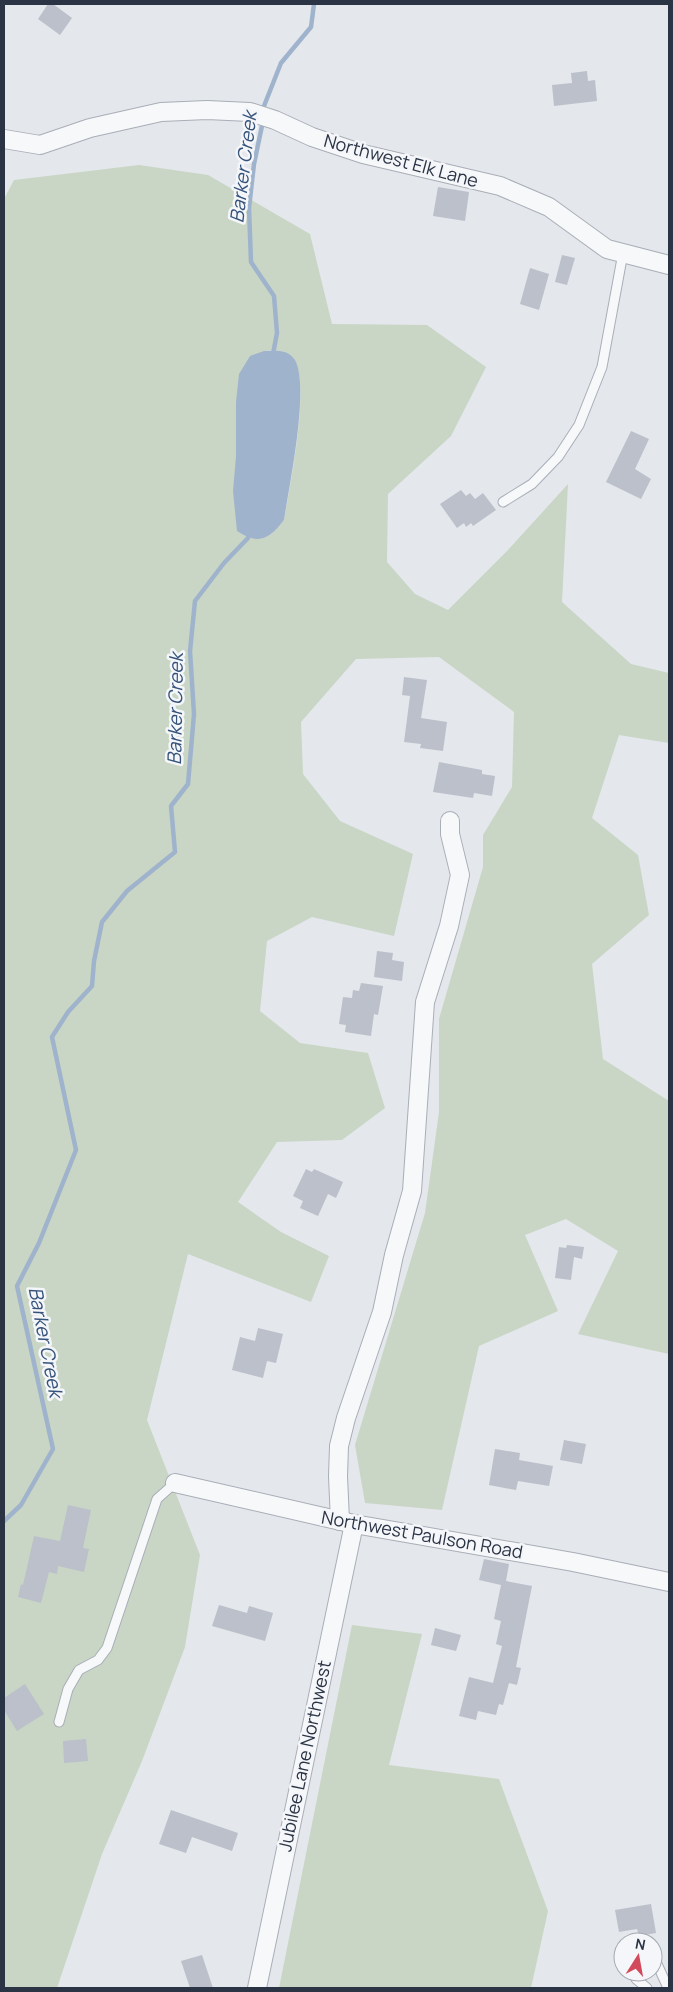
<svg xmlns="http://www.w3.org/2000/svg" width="673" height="1992" font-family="Manrope,sans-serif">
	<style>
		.green { fill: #c9d6c5; fill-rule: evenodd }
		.water { fill: #9fb4cc }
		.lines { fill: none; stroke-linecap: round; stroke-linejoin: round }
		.stream { stroke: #9fb4cc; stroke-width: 4.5 }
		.building { fill: #bbc0ca }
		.lane-casing { stroke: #a9aeb7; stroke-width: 11 }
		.street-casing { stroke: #a9aeb7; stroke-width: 20 }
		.lane { stroke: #f7f8fa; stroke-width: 9 }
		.street { stroke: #f7f8fa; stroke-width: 18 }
		.labels { text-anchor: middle; stroke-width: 5; stroke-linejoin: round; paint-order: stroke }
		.street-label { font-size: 18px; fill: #2b3445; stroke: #f4f6f9 }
		.water-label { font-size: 19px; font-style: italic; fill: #34527a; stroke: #f4f6f9 }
	</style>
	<rect width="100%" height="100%" fill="#e4e7ec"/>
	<!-- green -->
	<g class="green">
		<path d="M 139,165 L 208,175 L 310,234 L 332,324 L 427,325 L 486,367 L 451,436 L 388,494 L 387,562 L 415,594 L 448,610 L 508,550 L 568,484 L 562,602 L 631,664 L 669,673 L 669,743 L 619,735 L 592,818 L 638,855 L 649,915 L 592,964 L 603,1059 L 669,1101 L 669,1354 L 578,1334 L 618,1251 L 566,1219 L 525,1235 L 558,1311 L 479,1346 L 442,1510 L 365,1503 L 355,1445 L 425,1213 L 439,1112 L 439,1019 L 483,867 L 483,835 L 512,787 L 514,712 L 439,657 L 356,659 L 301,722 L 303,774 L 340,821 L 413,854 L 394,936 L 312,917 L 267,941 L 260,1011 L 300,1043 L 368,1053 L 385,1108 L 342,1140 L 277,1142 L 238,1202 L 281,1232 L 329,1256 L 311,1302 L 188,1254 L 147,1420 L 200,1555 L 185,1647 L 142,1761 L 102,1854 L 57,1988 L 4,1988 L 4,199 L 14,180 ZM 273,350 C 282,351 287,351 293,358 C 312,380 289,491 284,520 C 269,540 258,545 237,531 L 236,402 L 264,351 Z"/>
		<polygon points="352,1625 422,1634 389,1765 499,1779 548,1911 531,1988 279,1988"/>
	</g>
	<!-- water -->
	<path class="water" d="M 264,351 C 275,350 288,349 295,360 C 310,386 289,488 284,520 C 269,540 258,545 237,531 L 233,491 L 236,456 L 236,402 L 239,374 L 250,356 Z"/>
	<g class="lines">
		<!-- stream -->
		<g class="stream">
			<polyline points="264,113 264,106 281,63 311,27 314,4"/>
			<polyline points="263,121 254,164 249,208 251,262 274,296 277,333 273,354"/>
			<polyline points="4,1521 21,1505 53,1449 17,1286 39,1243 76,1150 52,1037 68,1012 92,986 94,961 102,922 127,891 175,852 171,806 188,784 194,714 190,651 195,601 224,563 248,538 249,533"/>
		</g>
	</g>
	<!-- building -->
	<g class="building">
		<polygon points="48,4 53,4 72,18 60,35 38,19"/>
		<polygon points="587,71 588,81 595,80 597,101 554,106 552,85 572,83 571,73"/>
		<polygon points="438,187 469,192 465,221 433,216"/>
		<polygon points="562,255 575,258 567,285 555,282"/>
		<polygon points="530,268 549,274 539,310 520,304"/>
		<polygon points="631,431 649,439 635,469 651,479 641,499 606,482"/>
		<polygon points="461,490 466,496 470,493 475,499 483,493 496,510 473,526 471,523 466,527 464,523 457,528 440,504"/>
		<polygon points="404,677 427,680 421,718 447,722 443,751 420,748 421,744 404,742 410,696 402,695"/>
		<polygon points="439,762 482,770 482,774 495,776 492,796 474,793 473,798 433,792"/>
		<polygon points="377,951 393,953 392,960 404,962 402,981 374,977"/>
		<polygon points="361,983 383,986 378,1015 374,1014 371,1036 345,1032 346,1025 339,1024 343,997 352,998 353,990 359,991"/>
		<polygon points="306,1169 312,1172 314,1169 343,1182 336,1198 328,1194 318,1216 300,1208 303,1201 293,1196"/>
		<polygon points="567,1245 584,1247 582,1259 574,1257 571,1280 555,1278 559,1247 566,1248"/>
		<polygon points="258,1328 283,1334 276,1363 267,1361 263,1378 232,1370 240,1337 255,1341"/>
		<polygon points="564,1440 586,1444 582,1464 560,1460"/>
		<polygon points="495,1449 520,1453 519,1460 553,1466 549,1486 518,1481 516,1490 489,1485"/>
		<polygon points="68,1505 91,1510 83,1548 89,1549 84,1572 58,1566 57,1574 49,1572 41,1603 18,1597 21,1584 23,1585 34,1536 60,1541"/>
		<polygon points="484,1559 509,1564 506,1581 532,1586 516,1667 521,1668 517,1685 509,1683 503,1705 499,1704 496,1715 478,1711 476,1720 459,1716 469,1677 493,1683 502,1646 496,1644 501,1621 494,1619 501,1585 479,1580"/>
		<polygon points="219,1605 247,1613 249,1606 273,1613 265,1641 212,1626"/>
		<polygon points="435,1628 461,1635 456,1651 431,1645"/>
		<polygon points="25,1684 44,1714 17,1731 4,1710 4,1698"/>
		<polygon points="86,1739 88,1761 64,1763 63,1741"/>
		<polygon points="171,1810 238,1833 232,1851 192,1837 186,1853 159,1844"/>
		<polygon points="651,1904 656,1933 639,1936 637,1929 619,1932 615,1910"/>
		<polygon points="202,1955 213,1988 190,1988 181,1961"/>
	</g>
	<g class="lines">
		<!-- lane casing -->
		<g class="lane-casing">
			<g id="lane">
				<polyline points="503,502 532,484 558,457 579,425 602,367 623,253"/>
				<polyline points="59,1722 68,1689 79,1670 98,1660 107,1648 157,1499 175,1483"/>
				<polyline points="653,1955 668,1988"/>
				<polyline points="635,1972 636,1979 647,1988"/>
			</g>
		</g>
		<!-- street casing -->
		<g class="street-casing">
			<g id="street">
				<polyline points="4,139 40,145 90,128 161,112 207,110 250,112 275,120 312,137 363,154 500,186 549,207 607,249 669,265"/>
				<polyline points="175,1483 354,1524 573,1562 669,1582"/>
				<polyline points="340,1521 338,1476 339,1446 346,1418 382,1312 394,1255 412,1191 425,1002 449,926 460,875 450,834 450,821"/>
				<polyline points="257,1988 354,1524"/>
			</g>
		</g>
		<!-- lane -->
		<use href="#lane" class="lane"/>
		<!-- street -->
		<use href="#street" class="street"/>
	</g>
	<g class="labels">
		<!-- street labels -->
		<g class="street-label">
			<text transform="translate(401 161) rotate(15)" y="6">Northwest Elk Lane</text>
			<text transform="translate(422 1535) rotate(10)" y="6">Northwest Paulson Road</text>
			<text transform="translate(305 1756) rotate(-78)" y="6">Jubilee Lane Northwest</text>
		</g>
		<!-- water labels -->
		<g class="water-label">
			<text transform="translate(243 167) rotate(-83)" y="7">Barker Creek</text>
			<text transform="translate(175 709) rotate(-89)" y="7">Barker Creek</text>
			<text transform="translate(46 1342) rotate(79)" y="7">Barker Creek</text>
		</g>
	</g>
	<!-- border -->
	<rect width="673" height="1992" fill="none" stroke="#2b3445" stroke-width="10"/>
	<!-- north arrow -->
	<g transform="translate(638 1957) rotate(11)"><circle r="24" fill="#f4f6f9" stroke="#a4a8b1"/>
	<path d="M0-4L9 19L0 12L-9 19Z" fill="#d1495b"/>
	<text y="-8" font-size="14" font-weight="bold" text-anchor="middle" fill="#2b3445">N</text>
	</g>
</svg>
